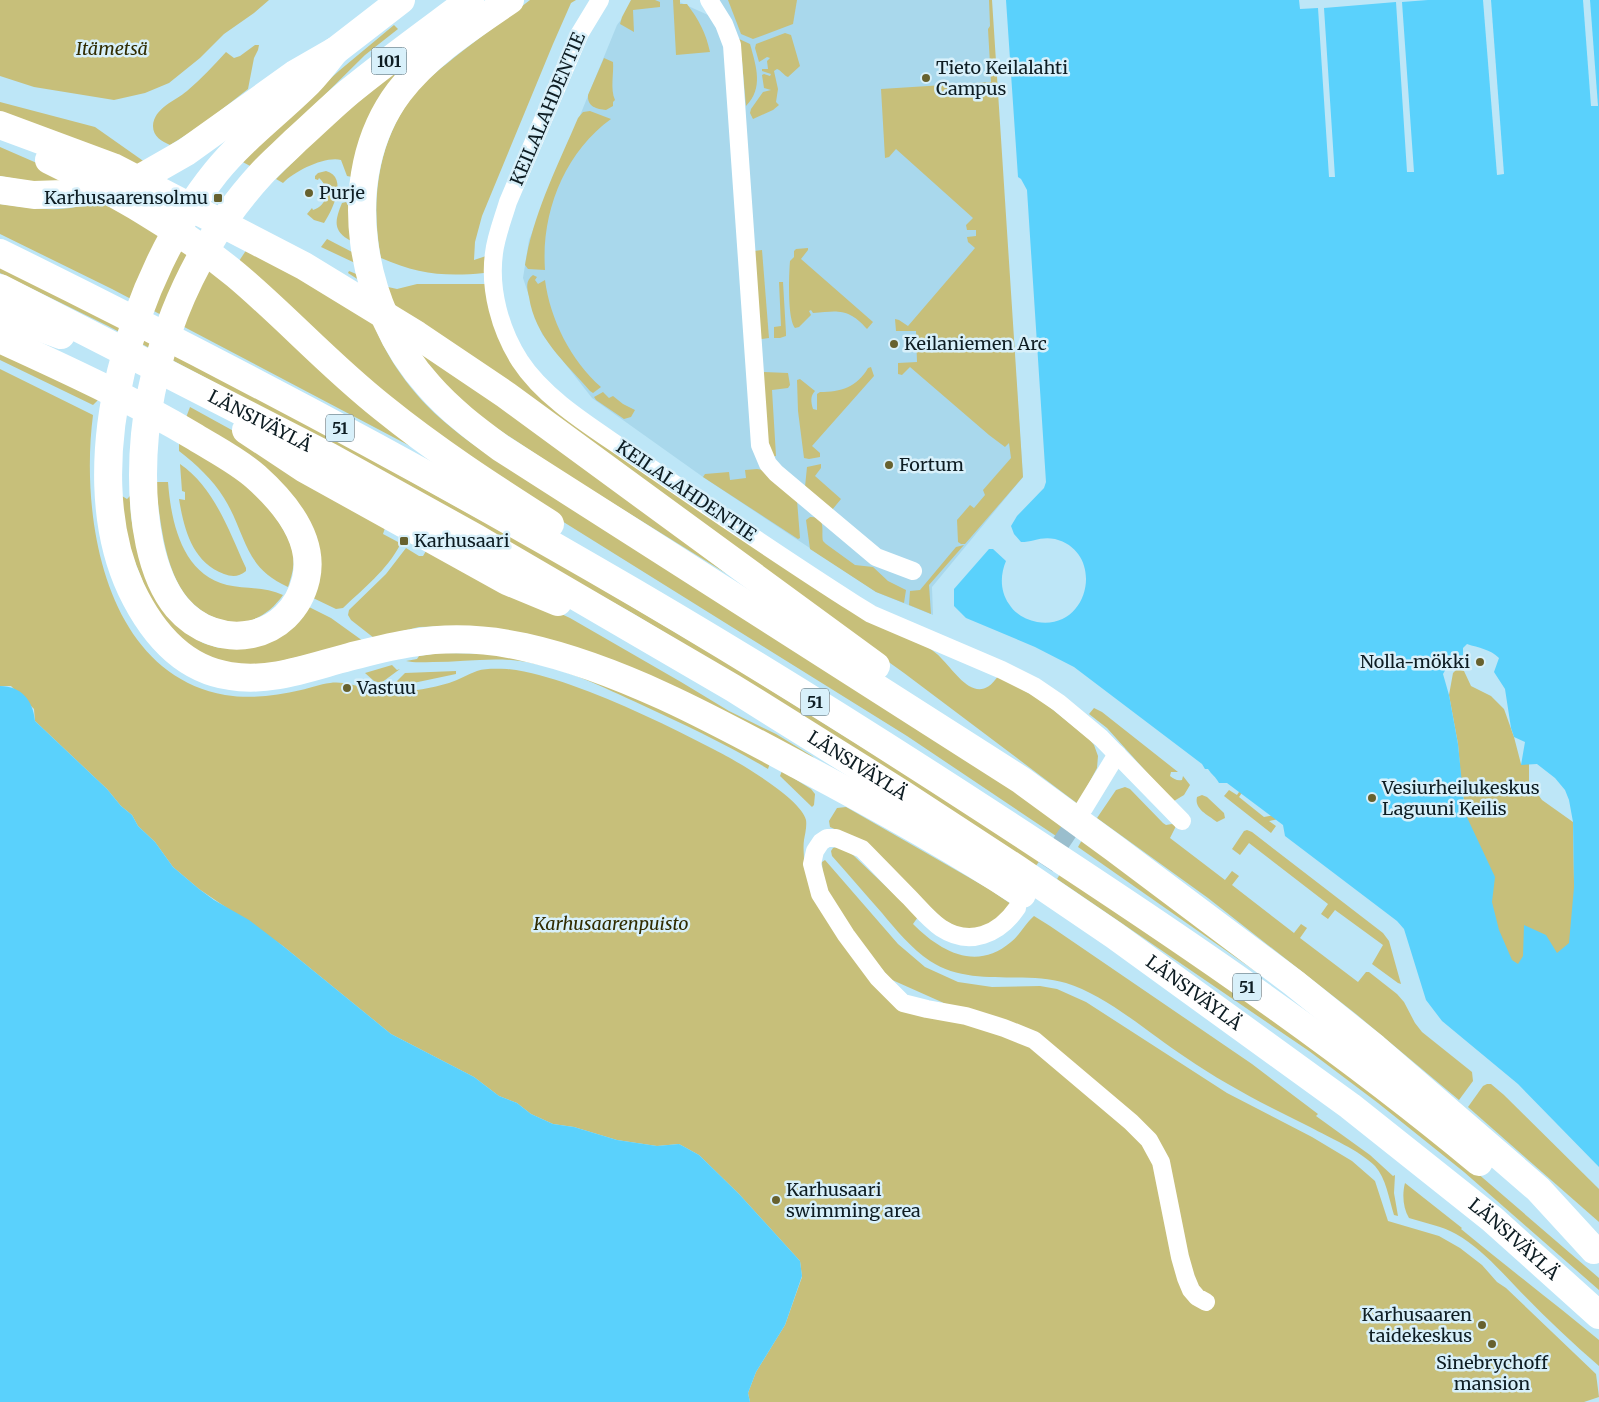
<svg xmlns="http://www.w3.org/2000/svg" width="1599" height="1402" font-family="Merriweather,serif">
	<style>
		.built { fill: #a9d8ec }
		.green { fill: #c7bf7a }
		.water { fill: #5ad1fc; fill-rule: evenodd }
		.pier { fill: #bde6f7 }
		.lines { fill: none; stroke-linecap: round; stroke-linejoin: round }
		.minor-tunnel { stroke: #9abecd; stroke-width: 18; stroke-dasharray: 18 9; stroke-linecap: butt }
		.minor { stroke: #fff; stroke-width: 18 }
		.motorway { stroke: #fff; stroke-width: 28 }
		.poi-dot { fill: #67612e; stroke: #d8f0fa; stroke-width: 2 }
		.labels { text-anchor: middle; stroke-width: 5; stroke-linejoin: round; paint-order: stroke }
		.shield { fill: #d8f0fa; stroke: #4b5c64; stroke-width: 1 }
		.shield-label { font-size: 16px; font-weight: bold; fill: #0e1d23 }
		.park-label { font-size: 18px; font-style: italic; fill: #302b00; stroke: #d8f0fa }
		.poi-label { font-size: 18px; fill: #0e1d23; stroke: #d8f0fa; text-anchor: start }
		.street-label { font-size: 18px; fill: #0e1d23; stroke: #d8f0fa }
	</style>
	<rect width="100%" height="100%" fill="#bde6f7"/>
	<!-- built -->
	<polygon class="built" points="636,0 675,0 708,15 715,0 990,0 1023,477 932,587 933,615 876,592 703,477 592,398 542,334 523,278 529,240 617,25"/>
	<!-- green -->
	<g class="green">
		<polygon points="0,0 269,0 254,13 224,34 200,58 169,83 145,93 114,100 34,87 0,76"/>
		<path d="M 530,0 L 576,0 L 571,3 L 553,44 L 482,216 L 475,242 L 474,260 L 486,256 L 487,270 L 484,273 C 445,277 417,274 381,258 C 370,201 378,140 414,94 C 427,78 444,66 460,53 C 483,35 507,18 530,0 Z"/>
		<polygon points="631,0 655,0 660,2 660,7 633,10 634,32 620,24 622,17"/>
		<path d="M 673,0 L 680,0 L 680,4 L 687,4 C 699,20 706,33 710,52 L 676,55 Z"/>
		<polygon points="728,0 797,0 793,24 753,39 741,34"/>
		<polygon points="989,0 992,0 1023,477 965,544 961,544 958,542 957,520 970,505 974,508 985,495 983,490 1011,458 1009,443 1005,447 989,435 910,367 902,375 898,374 898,363 917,362 916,331 896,331 895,319 899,320 908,326 975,248 968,242 967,237 976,236 976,230 967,230 966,225 973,218 896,149 889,157 885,158 881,89 991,82 988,29 990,26"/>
		<polygon points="394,25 398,29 365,55 252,167 239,160 340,70"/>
		<path d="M 785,33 L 791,35 L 800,66 L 788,77 C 783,75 782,71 777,69 L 774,71 L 778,89 L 776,102 L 779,105 L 773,110 L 753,119 L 750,113 L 751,109 L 763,92 L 771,90 L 764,88 L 762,75 L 764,74 L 770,76 L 771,74 L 762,71 L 762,69 L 768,69 L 767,61 L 770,58 L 767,57 L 759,62 L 755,48 L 756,44 Z"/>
		<path d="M 737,38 L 750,44 C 756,66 764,88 746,106 L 742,61 Z"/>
		<path d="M 255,45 L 259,45 L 258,50 L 254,58 L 248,89 L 202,125 L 170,145 C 162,141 153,137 153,126 C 154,108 175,101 187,91 C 201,79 214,65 226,52 L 234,58 L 240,56 Z"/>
		<path d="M 604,58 L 613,62 C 614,73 610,89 615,100 L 613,102 L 613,106 L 606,110 C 597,109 587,107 588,95 Z"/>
		<path d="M 398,70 L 401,73 L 352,177 L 347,176 L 341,160 C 325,156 295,171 283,183 L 276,179 L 331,124 Z"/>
		<polygon points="0,102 95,127 149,165 135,165 0,116"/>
		<path d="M 590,111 L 611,119 C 564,153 541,213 545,270 L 528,269 L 525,265 C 533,214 558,165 578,118 L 583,112 Z"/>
		<path d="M 0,147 L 62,174 L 185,247 L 410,446 L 112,289 L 0,234 L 0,204 C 25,207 66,215 89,202 L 34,182 L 0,176 Z"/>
		<path d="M 326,171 C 349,177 332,211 324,223 L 314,220 L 307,214 L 312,208 L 313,210 C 328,205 331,189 319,178 L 318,180 L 315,179 L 315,176 L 318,173 Z"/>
		<path d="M 346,202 L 349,207 L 351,241 C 332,231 335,220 342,203 Z"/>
		<polygon points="327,239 354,253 355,263 321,247"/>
		<path d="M 249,246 L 370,314 C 384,356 413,396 447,424 C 463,438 480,449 497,461 L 999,780 L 1063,826 L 1056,836 L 907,736 L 517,493 L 434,436 L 237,264 Z"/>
		<path d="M 808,248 L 808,250 L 801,259 L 873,322 L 867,329 C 848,308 839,311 813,313 L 811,310 L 809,311 L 811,315 L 799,327 L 795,328 C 787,318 789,274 790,261 L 794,257 L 794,251 L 796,249 Z"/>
		<polygon points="762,250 769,338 761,339 754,251"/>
		<polygon points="0,266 298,419 560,564 732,666 1041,859 1035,867 725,669 634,614 325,441 108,326 0,273"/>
		<path d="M 349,271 L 388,287 L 397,289 L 417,284 L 486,284 L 523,375 L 929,648 C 933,651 938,654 941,658 C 957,674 977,708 998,676 L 1041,700 L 1089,739 L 1094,745 L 1098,756 L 1097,768 L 1078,804 L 904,673 L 407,317 L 382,295 L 348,273 Z"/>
		<path d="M 533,275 L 537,277 L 535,280 L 538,284 L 545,280 C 550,319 571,361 601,387 L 593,393 L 590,391 C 565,362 535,337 529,297 C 527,288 525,281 533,275 Z"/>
		<polygon points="779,282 783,282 786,333 786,336 780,338 774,338 774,327 781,326"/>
		<path d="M 0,348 C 52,372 103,397 153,425 C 181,440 209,455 235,475 C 256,491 288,527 293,553 C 295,565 292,575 288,587 C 243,567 247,535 224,498 C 212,479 197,465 179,451 L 179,443 L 127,414 L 98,400 L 93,405 L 0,360 Z"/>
		<polygon points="419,353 485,390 727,574 569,476 483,419 445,385"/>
		<path d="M 871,367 L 874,376 L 812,446 L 820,453 L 820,457 L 809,459 L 804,458 L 798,411 L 797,380 L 800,379 L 815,391 C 810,396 811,402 813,409 L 817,410 L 817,394 L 820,392 C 841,392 857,387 868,368 Z"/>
		<path d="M 0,369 L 93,415 C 80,516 104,673 225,695 C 250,699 276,696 301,690 C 310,688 320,684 330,683 C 353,680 372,695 394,693 C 413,691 432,688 449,683 C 459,680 468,674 477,671 C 486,668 498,669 507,669 C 529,671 550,678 571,685 C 620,702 668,726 715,750 C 735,760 801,798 806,820 C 807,826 805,834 804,840 C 803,847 804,854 804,860 L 893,1001 L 955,1008 L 890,979 L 857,938 L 829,894 L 823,878 L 822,862 L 825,860 L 898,944 L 925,967 L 958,982 L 992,987 L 1040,986 L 1057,989 L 1086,1002 L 1227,1093 L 1312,1137 L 1352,1161 L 1375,1181 L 1388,1221 L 1439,1236 L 1460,1248 L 1482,1265 L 1497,1282 L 1506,1288 L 1596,1374 L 1599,1397 L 1584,1402 L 750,1402 L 748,1393 L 756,1372 L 785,1325 L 802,1277 L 800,1261 L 739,1194 L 699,1155 L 679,1144 L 657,1146 L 617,1140 L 574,1127 L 553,1124 L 531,1114 L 517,1103 L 499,1096 L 474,1077 L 391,1034 L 283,946 L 199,889 L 173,867 L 155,842 L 138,826 L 132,815 L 121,806 L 107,789 L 35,721 L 34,709 L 11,686 L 0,686 Z"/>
		<polygon points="764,372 788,373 790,385 788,388 772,390 776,456 772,457 769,452 763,378"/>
		<polygon points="603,392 609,398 613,396 623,404 635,410 631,417 624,419 596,400 594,397"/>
		<path d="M 190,407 L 239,434 L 385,528 L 383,534 L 398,542 L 400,545 C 387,570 363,589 343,608 L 336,609 L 311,597 L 318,558 L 184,423 Z"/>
		<path d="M 180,464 C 214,487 229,531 246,568 L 246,571 C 239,577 232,577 224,574 C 192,562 184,529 179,499 L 185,500 L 185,492 L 182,491 Z"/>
		<polygon points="821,464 821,468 815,476 841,499 832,510 805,487 807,467"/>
		<polygon points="757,469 763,470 797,500 800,538 798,539 703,477 705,474 729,472 730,480 746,478 745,470"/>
		<path d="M 155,482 L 168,482 C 171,522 182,574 227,585 C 246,589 265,587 283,595 C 271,612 253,625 231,622 C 165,611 163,534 155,482 Z"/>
		<polygon points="122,496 127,499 130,496 131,517 135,539 186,633 203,643 219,648 233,648 307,606 331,618 363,641 253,668 203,658 156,615 126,539"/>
		<path d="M 810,517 C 827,516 821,531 823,541 L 826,544 L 855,565 L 873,567 L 888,581 L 906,590 L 904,603 L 876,592 L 810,549 L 806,520 Z"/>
		<polygon points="964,545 929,585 931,614 909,605 910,591 920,590 956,547"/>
		<polygon points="406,548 419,556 423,556 426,551 570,618 681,682 729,711 776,734 812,756 816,760 452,626 419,627 374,638 351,620 348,615 349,610 386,574"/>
		<path d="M 439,653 L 494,654 L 557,666 L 654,705 L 770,763 L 768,769 C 728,745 685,725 642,705 C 603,687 563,667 520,661 C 491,657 462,662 433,662 C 424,662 414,663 406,661 L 417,659 L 419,656 Z"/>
		<polygon points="392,665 397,670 400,669 381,683 374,681 365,673"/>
		<polygon points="1457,669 1464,671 1471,686 1491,696 1504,709 1514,737 1521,764 1529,764 1529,782 1542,800 1573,822 1575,940 1562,955 1520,974 1495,937 1465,813 1462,784 1269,821 1276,826 1271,833 1224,796 1229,790 1237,795 1245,783 1248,784 1239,797 1264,817 1461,779 1458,744 1449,695 1453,673"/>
		<polygon points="456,671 456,674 399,686 394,686 393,685 405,673"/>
		<path d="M 1094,708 L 1102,712 L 1178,772 L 1171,772 L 1170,776 C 1174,779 1177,781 1182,780 L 1183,776 L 1190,785 L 1184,795 L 1174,801 L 1168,796 L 1107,728 L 1089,714 Z"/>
		<polygon points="782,771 811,789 815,794 814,805 812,807 780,776"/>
		<polygon points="1125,787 1130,789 1163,823 1166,825 1172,824 1176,826 1170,838 1225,880 1232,871 1239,876 1232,885 1294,933 1301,924 1307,928 1300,938 1358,982 1366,972 1369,972 1397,994 1404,1002 1415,1023 1422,1032 1472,1072 1473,1081 1459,1100 1356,1014 1208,898 1097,818 1116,790"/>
		<path d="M 1202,795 L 1207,797 L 1224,813 L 1225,818 L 1217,822 C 1208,815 1194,809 1197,797 Z"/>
		<polygon points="846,807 989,889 1011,904 997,920 975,930 959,928 944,920 857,839 830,827 829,821 837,808"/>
		<polygon points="1247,830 1252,832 1383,933 1389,941 1401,984 1398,983 1372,964 1383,945 1335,910 1328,919 1321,914 1328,904 1249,843 1240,855 1232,849 1244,831"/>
		<polygon points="1082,840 1268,980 1078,847"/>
		<path d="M 837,847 L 844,849 L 853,855 L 918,917 L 913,924 C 940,951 976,972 1011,942 C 1020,935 1025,924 1034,916 L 1050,926 L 1252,1064 L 1318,1114 L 1316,1116 L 1370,1155 L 1393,1176 L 1395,1175 L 1394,1193 L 1398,1216 L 1394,1215 C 1389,1199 1386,1178 1375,1166 C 1359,1150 1330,1138 1310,1127 C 1267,1106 1224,1084 1185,1057 C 1150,1034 1106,995 1066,983 C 1022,970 971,988 930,961 C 911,948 896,930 882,913 C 865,894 849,875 832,856 L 831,851 L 833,848 Z"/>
		<polygon points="1062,871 1314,1045 1469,1166 1599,1278 1599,1290 1464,1172 1378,1103 1309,1051 1057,879"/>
		<polygon points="1487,1084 1491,1084 1504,1095 1599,1189 1599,1222 1468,1107 1483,1086"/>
		<path d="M 1405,1183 L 1462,1228 L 1461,1229 C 1507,1267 1553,1302 1599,1340 L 1599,1366 C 1570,1341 1543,1315 1516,1287 C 1498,1268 1479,1247 1456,1234 C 1442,1226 1425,1223 1409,1218 C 1403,1208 1402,1194 1405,1183 Z"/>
	</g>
	<!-- water -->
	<g class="water">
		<path d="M 1006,0 L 1599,0 L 1599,1167 L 1518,1084 L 1442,1021 L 1426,1000 L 1404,929 L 1397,921 L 1285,836 L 1283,825 L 1227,783 L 1219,783 C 1216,777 1212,775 1208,769 L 1205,769 L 1202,764 L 1074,667 L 1035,647 L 966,618 L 954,606 L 954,589 L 989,549 L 993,549 L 1006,561 C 1000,575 1000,591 1009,604 C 1015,614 1026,620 1037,622 C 1090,631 1106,552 1055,539 C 1041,536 1033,542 1021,542 L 1014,534 L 1011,526 L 1017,516 L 1044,488 L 1046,482 L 1027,190 L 1021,179 L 1018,177 ZM 1467,644 C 1479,648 1490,649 1499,658 L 1494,672 L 1505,689 L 1511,728 L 1514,737 L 1525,742 L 1521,765 L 1537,764 L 1555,778 L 1565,790 L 1569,800 L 1573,822 L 1574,887 L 1569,943 L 1557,953 L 1546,935 L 1524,925 L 1523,956 L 1518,964 L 1512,960 L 1499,930 L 1492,902 L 1495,877 L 1465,813 L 1458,744 L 1449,695 L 1443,674 L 1451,660 L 1457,663 L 1463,655 L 1463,648 Z"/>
		<path d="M 0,686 C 21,686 33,700 35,721 L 107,789 L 121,806 L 132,815 L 138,826 L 155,842 L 173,867 L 199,889 L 214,900 L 249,920 L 283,946 L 391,1034 L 474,1077 L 499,1096 L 517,1103 L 531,1114 L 553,1124 L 574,1127 L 617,1140 L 657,1146 L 679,1144 L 699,1155 L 739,1194 L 800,1261 L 802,1276 L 785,1325 L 756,1372 L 748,1393 L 750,1402 L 0,1402 Z"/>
	</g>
	<!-- pier -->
	<g class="pier">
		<polygon points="1299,0 1428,0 1402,2 1414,172 1407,172 1396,2 1324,8 1335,177 1329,177 1318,8 1300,9"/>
		<polygon points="1483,0 1491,0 1504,174 1497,175"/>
		<polygon points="1583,0 1590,0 1598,106 1591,106"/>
	</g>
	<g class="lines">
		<!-- minor-tunnel -->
		<polyline class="minor-tunnel" points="1030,889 1081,813"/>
		<!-- minor -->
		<g class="minor">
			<path d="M 600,0 L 580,33 L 508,202 C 503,219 496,236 494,253 C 489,289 500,330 520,361 C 546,401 597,430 635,457 C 708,507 781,557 855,604 L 871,614 L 1002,670 L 1034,686 L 1059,703 L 1101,738 L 1182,821"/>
			<polyline points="709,0 724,24 732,45 760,445 768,464 776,473 876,557 913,571"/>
			<polyline points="1084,808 1117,754"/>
			<path d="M 1017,908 C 999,934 970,947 941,928 C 929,920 918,906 908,896 C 892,880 877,864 862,849 L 836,838 L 827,838 L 821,842 L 815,851 L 812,864 L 820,894 L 846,935 L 878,978 L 903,1003 L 927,1009 L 966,1016 L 1004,1028 L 1034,1040 L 1131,1122 L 1149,1140 L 1161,1162 L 1180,1257 L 1186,1278 L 1191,1290 L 1197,1297 L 1206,1302"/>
		</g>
		<!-- motorway -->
		<g class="motorway">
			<path d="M 510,0 C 471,27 429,53 399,92 C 335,177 360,310 429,386 C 450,410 475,429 501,448 L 1021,780 L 1114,848 L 1294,983 L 1375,1048 L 1538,1189 L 1594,1250"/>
			<path d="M 335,51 C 325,63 315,77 303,88 C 274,116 242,140 216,172 C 134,273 73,465 131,589 C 151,631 182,669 230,676 C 270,683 310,667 349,657 C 369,652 391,646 412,643 C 448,637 488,639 524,647 C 619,668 713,719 798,765 C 874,805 950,847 1022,894"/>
			<polyline points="0,125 113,167 304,266 417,335 506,395 876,666"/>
			<path d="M 49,160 C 114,192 179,228 236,275 C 286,317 330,366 382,407 C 435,450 492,487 550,524"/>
			<polyline points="0,190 34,195 63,194 94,191 123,184 144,176 186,152 295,74 335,51 401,0"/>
			<path d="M 0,253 C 201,352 400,457 594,569 C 728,646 859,728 988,812 C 1157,922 1325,1034 1479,1162"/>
			<path id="s1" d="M 0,288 L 330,457 L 476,538 L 733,688 L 901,793 L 1017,869 L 1114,935 L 1350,1106 L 1492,1219 L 1599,1315"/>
			<polyline points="0,313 61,335"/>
			<path d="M 0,339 C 66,369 133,400 195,437 C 216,450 238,461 256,477 C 284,502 315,539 306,579 C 291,642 217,654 177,607 C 149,573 143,516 143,475 C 143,366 188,253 262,173 C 272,162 284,152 295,141 C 313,125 330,108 349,92 C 388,60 430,30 470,0"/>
			<polyline points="246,430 305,469 507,581 558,602"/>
		</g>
	</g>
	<!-- markers -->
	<g class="poi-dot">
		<circle cx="926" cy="78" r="5"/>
		<circle cx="309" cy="193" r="5"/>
		<rect x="213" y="193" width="10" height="10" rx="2.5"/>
		<circle cx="894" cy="344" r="5"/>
		<circle cx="889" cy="465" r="5"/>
		<rect x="399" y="536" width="10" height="10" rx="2.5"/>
		<circle cx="1480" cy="662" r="5"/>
		<circle cx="347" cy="688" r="5"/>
		<circle cx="1372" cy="798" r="5"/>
		<circle cx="776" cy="1200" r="5"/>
		<circle cx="1482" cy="1325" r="5"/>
		<circle cx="1492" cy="1344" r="5"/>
	</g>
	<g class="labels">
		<!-- shield labels -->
		<g class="shield">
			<rect x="371.5" y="47.5" width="35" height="27" rx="4"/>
			<rect x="326" y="414.5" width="28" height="27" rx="4"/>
			<rect x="801" y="688.5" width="28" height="27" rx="4"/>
			<rect x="1233" y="973.5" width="28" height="27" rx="4"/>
		</g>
		<g class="shield-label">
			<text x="389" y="67">101</text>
			<text x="340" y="434">51</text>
			<text x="815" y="708">51</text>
			<text x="1247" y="993">51</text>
		</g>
		<!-- park labels -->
		<g class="park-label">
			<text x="112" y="55">Itämetsä</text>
			<text x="611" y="930">Karhusaarenpuisto</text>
		</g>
		<!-- poi labels -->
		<g class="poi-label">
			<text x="936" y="74">Tieto Keilalahti<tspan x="936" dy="21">Campus</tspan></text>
			<text x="319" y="199">Purje</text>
			<text x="208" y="204" text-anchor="end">Karhusaarensolmu</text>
			<text x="904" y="350">Keilaniemen Arc</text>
			<text x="899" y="471">Fortum</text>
			<text x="414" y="547">Karhusaari</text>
			<text x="1470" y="668" text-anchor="end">Nolla-mökki</text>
			<text x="357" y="694">Vastuu</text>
			<text x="1382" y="794">Vesiurheilukeskus<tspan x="1382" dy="21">Laguuni Keilis</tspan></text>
			<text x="786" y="1196">Karhusaari<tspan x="786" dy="21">swimming area</tspan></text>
			<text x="1472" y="1321" text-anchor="end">Karhusaaren<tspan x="1472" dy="21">taidekeskus</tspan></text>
			<text x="1492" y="1369" text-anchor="middle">Sinebrychoff<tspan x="1492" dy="21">mansion</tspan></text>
		</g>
		<!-- street labels -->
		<g class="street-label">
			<text transform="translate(548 109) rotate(-67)" y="6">KEILALAHDENTIE</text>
			<text dy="6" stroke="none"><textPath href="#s1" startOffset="292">LÄNSIVÄYLÄ</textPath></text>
			<text transform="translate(686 491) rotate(34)" y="6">KEILALAHDENTIE</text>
			<text dy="6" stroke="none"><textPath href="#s1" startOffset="982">LÄNSIVÄYLÄ</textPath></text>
			<text dy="6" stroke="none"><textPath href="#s1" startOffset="1388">LÄNSIVÄYLÄ</textPath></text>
			<text dy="6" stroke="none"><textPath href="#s1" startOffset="1792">LÄNSIVÄYLÄ</textPath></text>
		</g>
	</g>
</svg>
